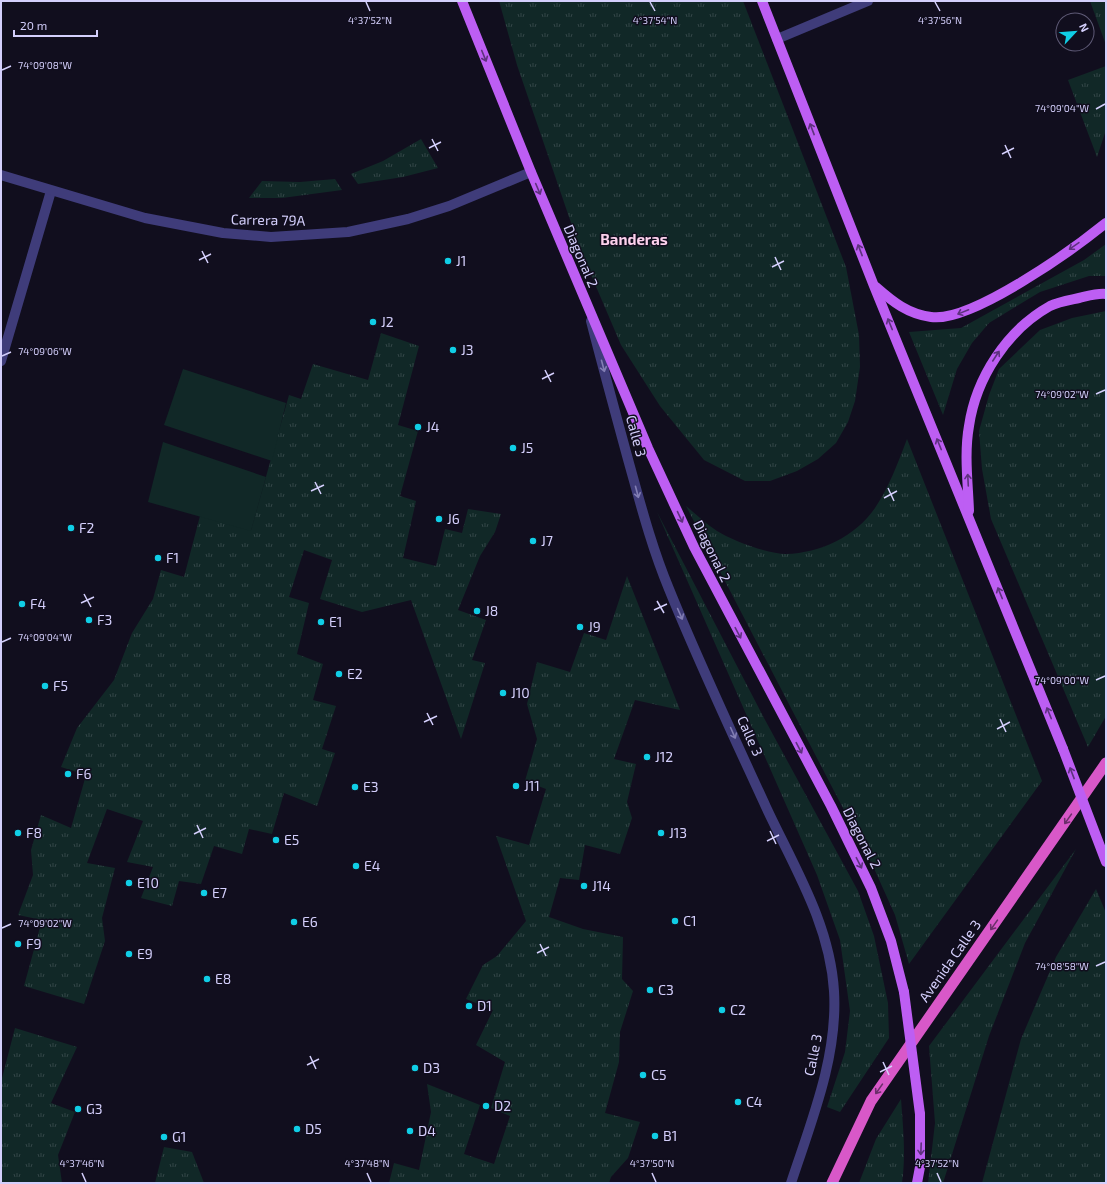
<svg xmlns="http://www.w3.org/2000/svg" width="1107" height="1184" font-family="'Exo 2',sans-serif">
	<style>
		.grass { fill: url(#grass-tufts) }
		.garden { fill: #112827 }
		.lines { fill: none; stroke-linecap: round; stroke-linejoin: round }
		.minor { stroke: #3f3c7a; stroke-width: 10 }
		.tertiary { stroke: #3f3c7a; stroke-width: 10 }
		.primary { stroke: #bd5ef3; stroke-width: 10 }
		.trunk { stroke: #d858c8; stroke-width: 11 }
		.primary-bridge { stroke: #bd5ef3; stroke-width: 10 }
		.oneway { stroke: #5e327e }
		.oneway2 { stroke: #827eb4 }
		.oneway3 { stroke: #6b2f6a }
		.ticks { fill: none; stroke: #d4cffc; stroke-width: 1.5 }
		.poi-dot { fill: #10cee6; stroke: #110e1e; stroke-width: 1.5 }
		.labels { text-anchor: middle; stroke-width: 3; stroke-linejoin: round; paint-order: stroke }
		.street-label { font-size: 14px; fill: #d4cffc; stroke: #110e1e }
		.poi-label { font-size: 14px; fill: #d4cffc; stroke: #110e1e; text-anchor: start }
		.neighbourhood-label { font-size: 15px; font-weight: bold; fill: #fcd1ec; stroke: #110e1e }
		.ticks-label { font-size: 10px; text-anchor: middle; fill: #d4cffc; stroke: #110e1e; stroke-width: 3; stroke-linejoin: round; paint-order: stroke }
	</style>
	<defs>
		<pattern id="grass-tufts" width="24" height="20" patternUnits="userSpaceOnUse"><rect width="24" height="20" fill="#112827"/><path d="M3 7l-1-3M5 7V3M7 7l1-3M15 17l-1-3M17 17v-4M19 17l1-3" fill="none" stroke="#334647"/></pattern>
	</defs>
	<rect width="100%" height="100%" fill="#110e1e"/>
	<!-- grass -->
	<g class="grass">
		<polygon points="499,1 743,1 846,267 859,335 860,367 855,401 848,422 836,443 818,459 797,471 770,481 745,481 704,460 660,406 621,345 580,249 517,65"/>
		<polygon points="1090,1 1106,1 1106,45"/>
		<polygon points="1106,66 1106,130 1097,157 1068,80"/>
		<polygon points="421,139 438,168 403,177 358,184 351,174 383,161"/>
		<polygon points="335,179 342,190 282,198 249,198 262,181 300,182"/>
		<polygon points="1106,244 1106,276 1089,276 1040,292 989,323 972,343 957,369 943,415 909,332 961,328 1084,260"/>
		<polygon points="1106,311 1106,716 1088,747 991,519 982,469 979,431 989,395 999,369 1040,330 1072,318"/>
		<polygon points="381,333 419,346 398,425 418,431 400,496 416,501 403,558 436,566 445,529 462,533 468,509 501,514 495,532 480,556 458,610 486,620 472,660 485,663 461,739 411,600 362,612 320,599 332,560 304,550 289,597 309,603 297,654 323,664 313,700 336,706 322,749 335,753 317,806 284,793 272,834 249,829 242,854 214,846 201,884 179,881 172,906 141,898 153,867 127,862 143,821 107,809 87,863 115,868 102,918 105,941 84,1004 24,986 42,920 18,915 33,875 31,850 41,815 71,828 86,775 61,767 77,728 114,680 132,633 153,599 161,570 184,577 200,516 251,530 289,395 301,399 313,364 368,380"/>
		<path d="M 907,439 L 1042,781 L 909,964 L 895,915 L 872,864 L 686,506 C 696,514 706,524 717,531 C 733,541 768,554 786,554 C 820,553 855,537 875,508 C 889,487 898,463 907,439 Z"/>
		<polygon points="657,512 764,718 858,891 874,936 888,1003 889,1038 840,1112 827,1107 845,1052 850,1011 840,940 817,875"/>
		<polygon points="627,576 680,710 635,700 614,759 636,764 627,802 632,818 620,854 585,845 579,880 560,878 549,917 583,929 623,937 622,979 633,991 620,1032 619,1062 605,1113 640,1122 628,1158 611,1177 609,1183 389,1183 394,1163 419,1170 431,1112 427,1084 480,1105 464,1154 494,1164 510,1116 491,1108 505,1062 476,1045 493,1010 466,999 483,965 497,956 526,921 496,836 529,845 546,789 525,781 537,739 527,704 537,662 570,672 584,633 606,640"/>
		<polygon points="1076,849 1025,943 989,1036 943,1183 928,1183 935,1123 929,1046"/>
		<polygon points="1096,889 1106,913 1106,1183 982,1183 1021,1039 1056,957"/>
		<polygon points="15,1028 77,1047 51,1103 75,1112 58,1155 62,1183 1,1183 1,1082"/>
		<path d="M 901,1099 C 903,1127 906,1155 902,1183 L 859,1183 L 876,1139 Z"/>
		<polygon points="164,1147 192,1152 204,1183 155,1183"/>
	</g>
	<!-- garden -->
	<g class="garden">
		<polygon points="183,369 286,403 272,461 164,425"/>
		<polygon points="163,442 266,477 251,531 148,502"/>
	</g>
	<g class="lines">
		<!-- minor -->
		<g class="minor">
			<polyline points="777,39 868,1"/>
			<polyline points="1,361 51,191"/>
		</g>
		<!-- tertiary -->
		<g class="tertiary">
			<polyline points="1,175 145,218 223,233 271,237 348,232 408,219 449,206 531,172"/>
			<path d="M 591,321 C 603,368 616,415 629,463 C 641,506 652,548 669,589 C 699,663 733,735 766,807 C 794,867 830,924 834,991 C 838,1057 811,1122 791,1183"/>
		</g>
		<!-- primary -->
		<g class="primary">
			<polyline points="462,1 531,172 648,448 694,547 831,806 871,888 891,941 904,992"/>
			<polyline points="762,1 874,286 1063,749"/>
			<path d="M 876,287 C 893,302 908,314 931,317 C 971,323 1074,249 1106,223"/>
			<path d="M 969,511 C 968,483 964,454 969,426 C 976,378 1007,330 1050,306 C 1058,302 1070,300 1079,298 C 1088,296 1097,293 1106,294"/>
			<polyline points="917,1183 920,1167 920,1114"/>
		</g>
		<!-- trunk -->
		<polyline class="trunk" points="832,1183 871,1101 1106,763"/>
		<!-- primary-bridge -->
		<g class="primary-bridge">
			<polyline points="1063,749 1106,862"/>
			<polyline points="904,992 920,1114"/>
		</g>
	</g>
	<!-- one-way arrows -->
	<defs><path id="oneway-shaft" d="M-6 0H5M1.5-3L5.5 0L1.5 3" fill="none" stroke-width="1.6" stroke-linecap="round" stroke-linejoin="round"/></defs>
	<g class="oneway">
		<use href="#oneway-shaft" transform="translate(484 56) rotate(68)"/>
		<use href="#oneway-shaft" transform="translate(812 129) rotate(-111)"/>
		<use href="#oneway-shaft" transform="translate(538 189) rotate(67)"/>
		<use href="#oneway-shaft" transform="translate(1074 246) rotate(145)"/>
		<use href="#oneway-shaft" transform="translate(860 250) rotate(-111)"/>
		<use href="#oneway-shaft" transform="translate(963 312) rotate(158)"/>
		<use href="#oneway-shaft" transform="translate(890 324) rotate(-112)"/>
		<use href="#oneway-shaft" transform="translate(996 356) rotate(-57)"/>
		<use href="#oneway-shaft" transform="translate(939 444) rotate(-112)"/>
		<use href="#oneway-shaft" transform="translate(968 480) rotate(-93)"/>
		<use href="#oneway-shaft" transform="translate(680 517) rotate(65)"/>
		<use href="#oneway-shaft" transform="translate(1000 593) rotate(-112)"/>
		<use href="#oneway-shaft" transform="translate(738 633) rotate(62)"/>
		<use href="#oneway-shaft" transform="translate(1049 713) rotate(-112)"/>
		<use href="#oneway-shaft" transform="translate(799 748) rotate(62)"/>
		<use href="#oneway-shaft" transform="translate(1072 773) rotate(-111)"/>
		<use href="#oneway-shaft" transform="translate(859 863) rotate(63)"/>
		<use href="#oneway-shaft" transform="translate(921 1149) rotate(92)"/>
	</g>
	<g class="oneway2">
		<use href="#oneway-shaft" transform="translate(603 366) rotate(75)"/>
		<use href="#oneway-shaft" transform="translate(637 492) rotate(75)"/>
		<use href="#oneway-shaft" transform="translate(680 614) rotate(66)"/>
		<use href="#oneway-shaft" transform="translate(733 733) rotate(66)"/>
	</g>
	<g class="oneway3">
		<use href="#oneway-shaft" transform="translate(1068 819) rotate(125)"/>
		<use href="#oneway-shaft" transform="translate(994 925) rotate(125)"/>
		<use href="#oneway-shaft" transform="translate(879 1089) rotate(125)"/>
	</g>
	<!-- ticks -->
	<path class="ticks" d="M 366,2 L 370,11M 650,2 L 655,11M 935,2 L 940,11M 2,70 L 11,66M 1096,109 L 1105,104M 432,139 L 438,151M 1005,145 L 1011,158M 429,148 L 441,142M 1002,154 L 1014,148M 202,251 L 208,263M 775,257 L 781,270M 199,260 L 211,254M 772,267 L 784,261M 2,356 L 11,352M 545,370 L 551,382M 542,379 L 554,373M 1096,394 L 1105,390M 315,482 L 321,494M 888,488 L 894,501M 311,491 L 324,485M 884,498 L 897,491M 84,594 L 91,607M 657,601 L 664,613M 81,603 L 94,597M 654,610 L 667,604M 2,642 L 11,638M 1096,680 L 1105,676M 427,713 L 433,725M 1000,719 L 1006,732M 424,722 L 437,716M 997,729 L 1010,722M 197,825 L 203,838M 770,831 L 776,844M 194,834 L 206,828M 767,841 L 779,835M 2,928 L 11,924M 540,944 L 546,956M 537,953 L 549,947M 1096,966 L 1105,962M 310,1056 L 316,1069M 883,1062 L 889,1075M 307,1065 L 319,1059M 880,1072 L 892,1066M 82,1173 L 86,1182M 367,1173 L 371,1182M 652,1173 L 656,1182M 937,1173 L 941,1182"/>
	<!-- markers -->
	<g class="poi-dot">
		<circle cx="448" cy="261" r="4"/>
		<circle cx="373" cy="322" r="4"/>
		<circle cx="453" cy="350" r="4"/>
		<circle cx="418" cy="427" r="4"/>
		<circle cx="513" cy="448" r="4"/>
		<circle cx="439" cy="519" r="4"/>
		<circle cx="71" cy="528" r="4"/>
		<circle cx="533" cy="541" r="4"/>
		<circle cx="158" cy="558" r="4"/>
		<circle cx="22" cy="604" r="4"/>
		<circle cx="477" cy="611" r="4"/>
		<circle cx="89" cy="620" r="4"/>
		<circle cx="321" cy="622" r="4"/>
		<circle cx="580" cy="627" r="4"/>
		<circle cx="339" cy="674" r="4"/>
		<circle cx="45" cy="686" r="4"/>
		<circle cx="503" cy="693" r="4"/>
		<circle cx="647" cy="757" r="4"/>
		<circle cx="68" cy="774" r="4"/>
		<circle cx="516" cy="786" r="4"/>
		<circle cx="355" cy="787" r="4"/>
		<circle cx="18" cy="833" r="4"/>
		<circle cx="661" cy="833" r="4"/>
		<circle cx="276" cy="840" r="4"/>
		<circle cx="356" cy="866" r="4"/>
		<circle cx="129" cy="883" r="4"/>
		<circle cx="584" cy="886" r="4"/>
		<circle cx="204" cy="893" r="4"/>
		<circle cx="675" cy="921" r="4"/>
		<circle cx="294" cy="922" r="4"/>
		<circle cx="18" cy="944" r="4"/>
		<circle cx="129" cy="954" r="4"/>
		<circle cx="207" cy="979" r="4"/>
		<circle cx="650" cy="990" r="4"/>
		<circle cx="469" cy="1006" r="4"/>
		<circle cx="722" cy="1010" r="4"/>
		<circle cx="415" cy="1068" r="4"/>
		<circle cx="643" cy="1075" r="4"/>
		<circle cx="738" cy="1102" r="4"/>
		<circle cx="486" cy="1106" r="4"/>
		<circle cx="78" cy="1109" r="4"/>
		<circle cx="297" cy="1129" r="4"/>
		<circle cx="410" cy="1131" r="4"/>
		<circle cx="655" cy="1136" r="4"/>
		<circle cx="164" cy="1137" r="4"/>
	</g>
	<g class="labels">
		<!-- street labels -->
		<g class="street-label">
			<text transform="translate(268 220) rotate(1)" y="5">Carrera 79A</text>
			<text transform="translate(581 256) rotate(67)" y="5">Diagonal 2</text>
			<text transform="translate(636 436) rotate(75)" y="5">Calle 3</text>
			<text transform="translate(712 551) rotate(64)" y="5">Diagonal 2</text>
			<text transform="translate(750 736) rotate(66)" y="5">Calle 3</text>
			<text transform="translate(862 838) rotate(63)" y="5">Diagonal 2</text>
			<text transform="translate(950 961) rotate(-55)" y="5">Avenida Calle 3</text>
			<text transform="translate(813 1055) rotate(-79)" y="5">Calle 3</text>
		</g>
		<!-- poi labels -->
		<g class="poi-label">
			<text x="456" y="266">J1</text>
			<text x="381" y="327">J2</text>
			<text x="461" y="355">J3</text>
			<text x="426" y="432">J4</text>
			<text x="521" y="453">J5</text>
			<text x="447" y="524">J6</text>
			<text x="79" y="533">F2</text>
			<text x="541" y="546">J7</text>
			<text x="166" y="563">F1</text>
			<text x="30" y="609">F4</text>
			<text x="485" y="616">J8</text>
			<text x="97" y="625">F3</text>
			<text x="329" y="627">E1</text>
			<text x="588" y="632">J9</text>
			<text x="347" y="679">E2</text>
			<text x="53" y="691">F5</text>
			<text x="511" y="698">J10</text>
			<text x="655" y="762">J12</text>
			<text x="76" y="779">F6</text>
			<text x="524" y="791">J11</text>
			<text x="363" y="792">E3</text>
			<text x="26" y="838">F8</text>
			<text x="669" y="838">J13</text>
			<text x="284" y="845">E5</text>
			<text x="364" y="871">E4</text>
			<text x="137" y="888">E10</text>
			<text x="592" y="891">J14</text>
			<text x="212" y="898">E7</text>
			<text x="683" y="926">C1</text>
			<text x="302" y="927">E6</text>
			<text x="26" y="949">F9</text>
			<text x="137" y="959">E9</text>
			<text x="215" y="984">E8</text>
			<text x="658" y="995">C3</text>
			<text x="477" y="1011">D1</text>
			<text x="730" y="1015">C2</text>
			<text x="423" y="1073">D3</text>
			<text x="651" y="1080">C5</text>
			<text x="746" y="1107">C4</text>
			<text x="494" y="1111">D2</text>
			<text x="86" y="1114">G3</text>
			<text x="305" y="1134">D5</text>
			<text x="418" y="1136">D4</text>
			<text x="663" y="1141">B1</text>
			<text x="172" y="1142">G1</text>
		</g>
		<!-- neighbourhood labels -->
		<g class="neighbourhood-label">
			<text x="634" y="245">Banderas</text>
		</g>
	</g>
	<g class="ticks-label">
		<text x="370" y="24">4°37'52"N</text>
		<text x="655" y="24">4°37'54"N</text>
		<text x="940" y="24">4°37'56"N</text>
		<text x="45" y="69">74°09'08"W</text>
		<text x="1062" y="112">74°09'04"W</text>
		<text x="45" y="355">74°09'06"W</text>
		<text x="1062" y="398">74°09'02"W</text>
		<text x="45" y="641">74°09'04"W</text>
		<text x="1062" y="684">74°09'00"W</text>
		<text x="45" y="927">74°09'02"W</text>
		<text x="1062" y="970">74°08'58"W</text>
		<text x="82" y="1167">4°37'46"N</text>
		<text x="367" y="1167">4°37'48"N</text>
		<text x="652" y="1167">4°37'50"N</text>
		<text x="937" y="1167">4°37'52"N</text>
	</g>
	<!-- border -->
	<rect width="1107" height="1184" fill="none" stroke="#d4cffc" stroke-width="4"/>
	<!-- north arrow -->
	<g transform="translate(1075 32) rotate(64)"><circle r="19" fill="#110e1e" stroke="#5f5b77"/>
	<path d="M0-3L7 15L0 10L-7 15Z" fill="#10cee6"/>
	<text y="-6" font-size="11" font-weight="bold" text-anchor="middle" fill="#d4cffc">N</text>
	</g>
	<!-- scale -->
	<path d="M14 30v6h83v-6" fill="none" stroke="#d4cffc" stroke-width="2"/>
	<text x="20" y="30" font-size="12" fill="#d4cffc" stroke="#110e1e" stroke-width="3" paint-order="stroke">20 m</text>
</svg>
